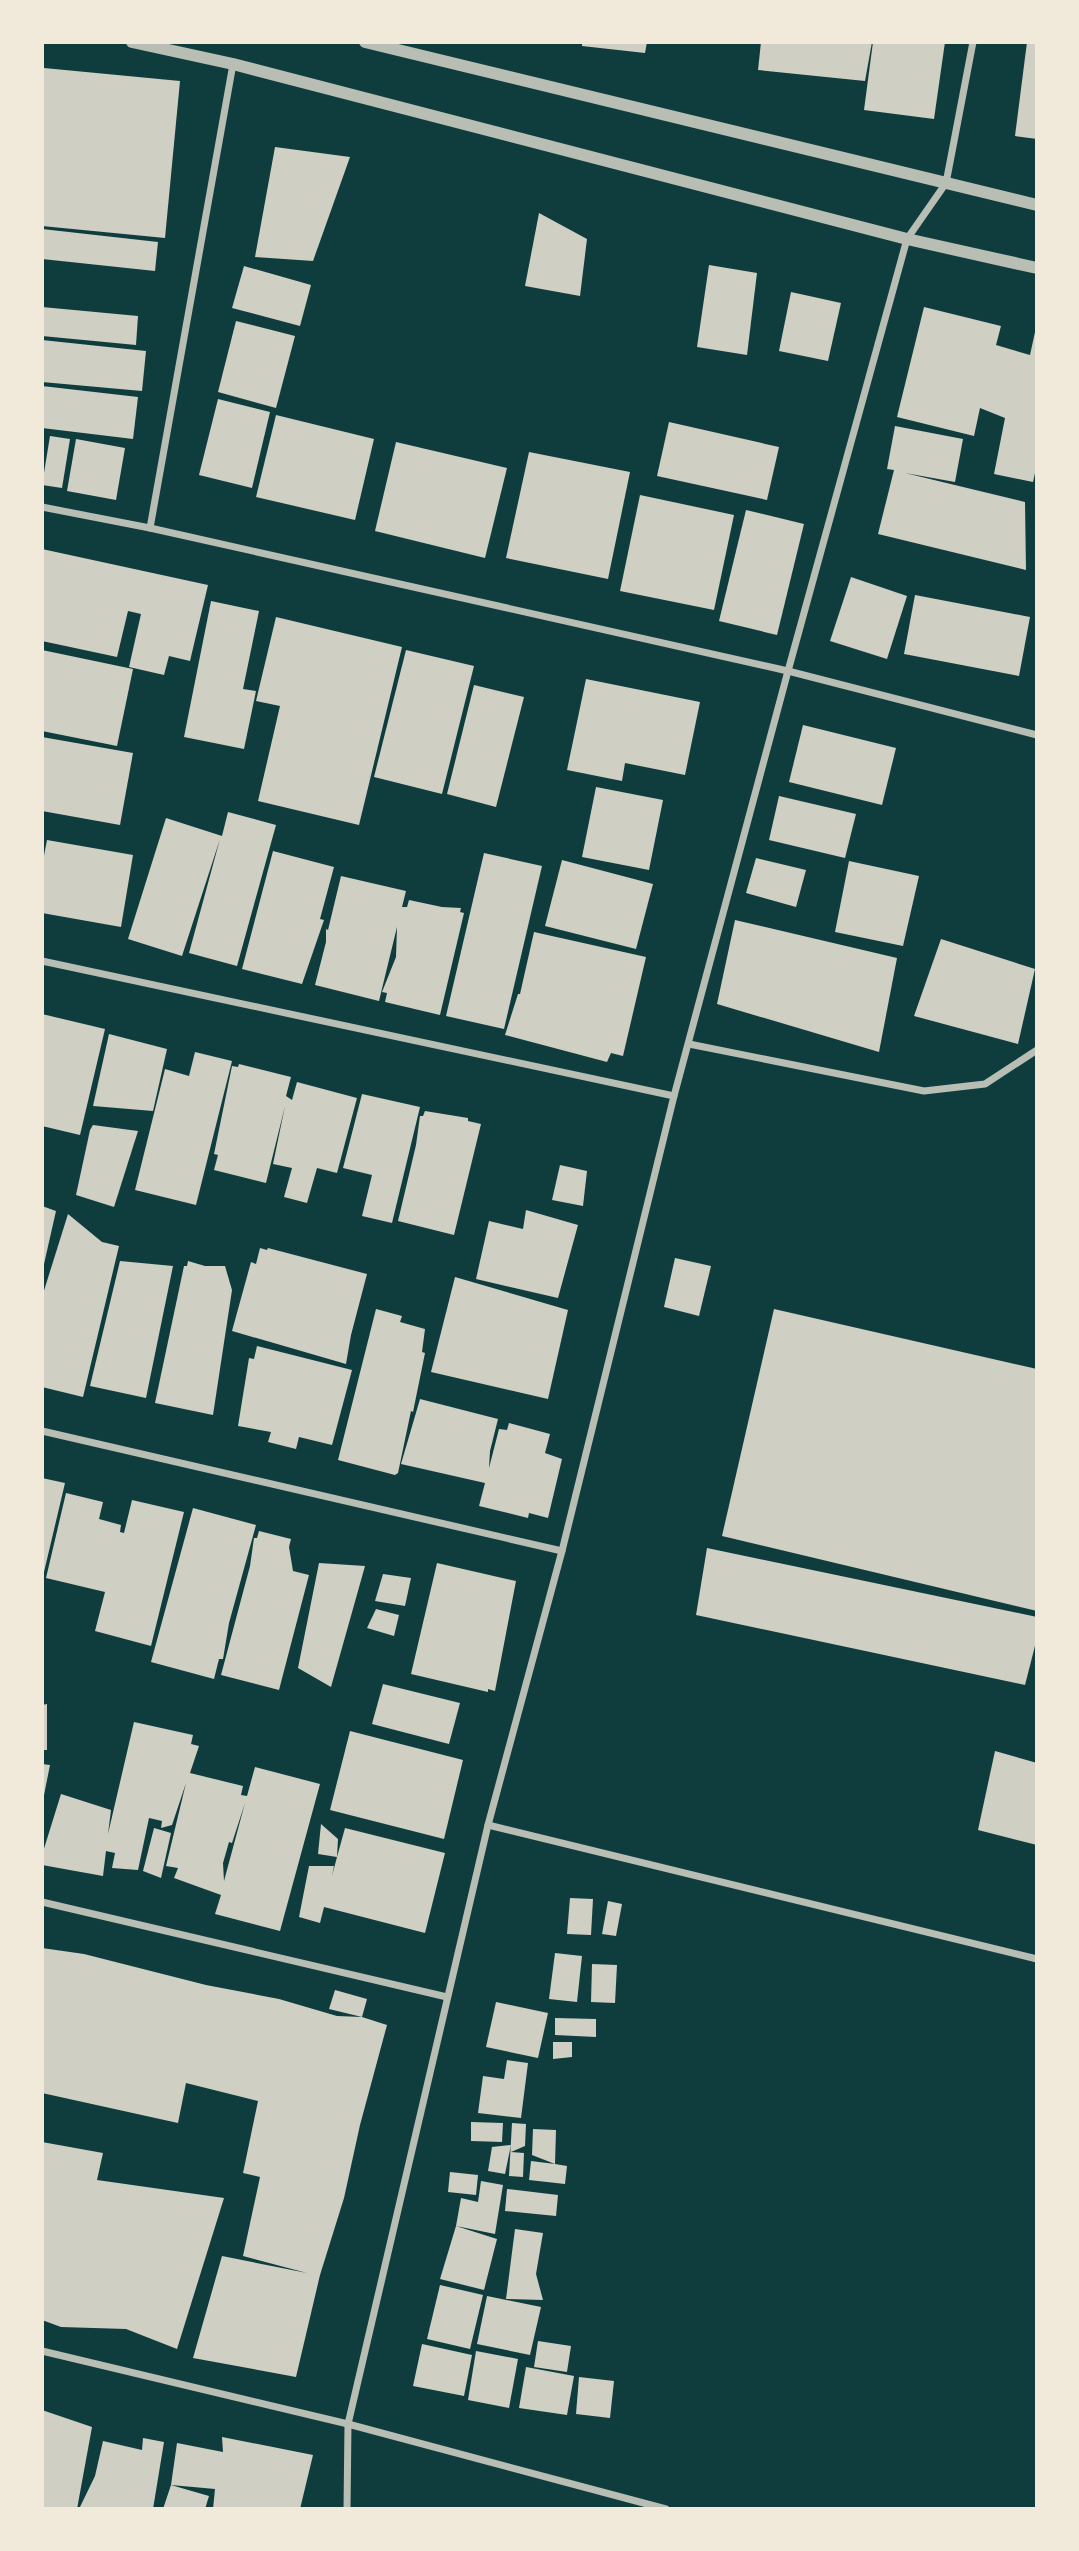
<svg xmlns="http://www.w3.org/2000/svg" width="1079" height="2551" font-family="Lato,sans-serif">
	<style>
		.building { fill: #cfcfc3; fill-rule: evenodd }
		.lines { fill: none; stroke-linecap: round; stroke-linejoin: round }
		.minor { stroke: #b8beb3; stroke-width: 7 }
		.tertiary { stroke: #b8beb3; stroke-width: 12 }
	</style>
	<rect width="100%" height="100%" fill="#0f3d3e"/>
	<!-- building -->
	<g class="building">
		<polygon points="582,42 647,42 645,53 582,46"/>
		<polygon points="761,42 872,42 865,81 758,70"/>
		<polygon points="873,42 945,42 934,119 864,110"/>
		<polygon points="1027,42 1037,42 1037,139 1015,136"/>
		<polygon points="44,68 180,81 165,238 42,226"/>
		<polygon points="275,147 350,157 313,261 255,257"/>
		<polygon points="539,213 587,239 580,296 525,286"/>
		<polygon points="42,229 158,242 155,271 42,259"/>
		<polygon points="709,265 757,273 747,355 697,347"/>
		<polygon points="244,266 311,285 300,326 232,308"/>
		<polygon points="791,292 841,303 828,361 779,351"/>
		<polygon points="42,307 138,316 136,345 42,336"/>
		<polygon points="924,307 1001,326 996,345 1030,355 1037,323 1037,464 1033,482 994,474 1005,418 980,408 974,436 897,417"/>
		<polygon points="236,321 295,336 276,408 218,392"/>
		<polygon points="42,340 146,351 142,391 42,382"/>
		<polygon points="42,386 138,397 133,439 42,428"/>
		<polygon points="218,399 270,412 252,488 199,475"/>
		<polygon points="276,415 374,439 355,520 256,497"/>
		<polygon points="669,422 779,447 767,500 657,476"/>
		<polygon points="895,426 963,439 955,482 905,473 1025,502 1026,570 878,534 894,470 887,469"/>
		<polygon points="50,436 70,439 62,488 42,485"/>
		<polygon points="76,439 125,448 116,500 67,491"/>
		<polygon points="396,442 507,468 485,558 375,531"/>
		<polygon points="529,452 630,472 608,579 506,558"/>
		<polygon points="640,495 734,515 714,610 620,591"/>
		<polygon points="746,510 804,524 777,635 719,621"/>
		<polygon points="42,549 208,585 190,661 169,656 164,675 129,667 141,614 128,611 117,657 42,641"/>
		<polygon points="851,577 907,596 887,659 830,641"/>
		<polygon points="915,595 1030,617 1019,676 904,654"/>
		<polygon points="211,601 259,611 243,689 256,691 244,749 184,737"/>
		<polygon points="276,617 402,647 359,825 258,801 280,706 256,701"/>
		<polygon points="42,650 133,669 117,746 42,731"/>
		<polygon points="406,650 474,666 442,794 374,777"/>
		<polygon points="586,679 700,702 685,775 625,763 622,781 567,770"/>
		<polygon points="474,685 524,697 496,807 447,794"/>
		<polygon points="803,725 896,748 882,805 789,782"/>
		<polygon points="42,737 133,753 120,825 42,811"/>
		<polygon points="596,787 663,800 649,870 582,857"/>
		<polygon points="779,796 856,814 845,858 769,840"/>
		<polygon points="228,812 276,825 237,966 189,953 220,839 182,956 128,939 166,818 222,836"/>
		<polygon points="47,840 133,855 121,927 42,913 42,866"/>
		<polygon points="273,851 334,867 320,919 324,920 302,984 242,969"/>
		<polygon points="484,853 542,866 504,1029 446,1016"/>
		<polygon points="756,858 806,870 796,907 746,893"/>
		<polygon points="562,860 653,884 636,949 545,926"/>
		<polygon points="849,861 919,876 903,946 835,932"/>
		<polygon points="341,876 406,891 402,907 407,907 409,900 442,907 461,908 460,912 464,913 440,1015 385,1002 387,993 382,992 396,957 397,927 379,1001 315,985 326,942 326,929 328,930"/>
		<polygon points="735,920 897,958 879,1052 717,1004"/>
		<polygon points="534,932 646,957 623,1056 611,1053 607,1062 505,1035 518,994 520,994"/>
		<polygon points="941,939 1035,969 1018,1044 914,1016"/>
		<polygon points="42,1014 105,1029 80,1135 42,1126"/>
		<polygon points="109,1034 167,1049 153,1111 93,1106"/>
		<polygon points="195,1052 232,1061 196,1205 135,1190 165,1069 189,1076"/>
		<polygon points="239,1064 291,1077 286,1096 292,1100 297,1082 357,1098 337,1173 317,1168 307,1203 284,1197 292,1168 273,1164 285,1106 266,1183 214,1170 218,1155 214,1154 232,1066 238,1067"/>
		<polygon points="362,1094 420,1107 392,1223 362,1216 372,1175 343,1168"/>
		<polygon points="425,1111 468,1118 468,1121 481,1124 454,1235 398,1221 416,1145 420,1116 423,1116"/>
		<polygon points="93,1125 138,1131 114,1207 76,1195 90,1130"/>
		<polygon points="560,1165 587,1171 583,1206 552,1200"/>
		<polygon points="42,1206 56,1211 44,1264 42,1264"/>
		<polygon points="526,1210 578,1225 558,1298 476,1279 489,1221 523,1229"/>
		<polygon points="68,1214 102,1242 119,1246 83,1397 42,1387 42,1297"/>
		<polygon points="260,1248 267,1250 268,1248 367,1274 351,1335 346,1364 232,1331 251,1262 256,1264"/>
		<polygon points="675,1258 711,1266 699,1316 664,1307"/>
		<polygon points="120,1261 173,1266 146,1398 90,1386"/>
		<polygon points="188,1261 205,1266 225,1266 232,1290 213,1415 155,1403 184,1266 187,1266"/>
		<polygon points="455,1277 568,1310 548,1399 431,1372"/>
		<polygon points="376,1309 402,1316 400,1322 425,1329 422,1352 425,1353 413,1412 411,1411 398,1473 395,1475 338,1460"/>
		<polygon points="774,1309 1037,1369 1037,1611 722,1536"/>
		<polygon points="257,1346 352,1370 332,1445 299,1437 296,1449 268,1442 271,1432 238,1426 249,1358 254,1359"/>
		<polygon points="420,1399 498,1419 490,1451 489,1468 499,1429 507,1430 509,1423 550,1434 545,1453 562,1459 548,1518 529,1513 528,1518 479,1506 485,1483 401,1464"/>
		<polygon points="42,1478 65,1483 44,1572 42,1571"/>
		<polygon points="66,1493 103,1502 99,1519 121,1525 120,1532 124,1533 132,1500 184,1512 151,1646 95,1631 105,1592 46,1578"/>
		<polygon points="193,1508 256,1525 229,1623 223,1659 219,1659 214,1679 151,1662"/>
		<polygon points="259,1531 291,1539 289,1547 293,1571 309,1575 279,1690 221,1675 250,1566 254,1538 257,1538"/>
		<polygon points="707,1548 1037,1617 1037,1638 1025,1685 696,1615"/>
		<polygon points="319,1563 365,1566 331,1687 298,1668"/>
		<polygon points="437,1563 516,1581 495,1691 488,1689 488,1692 411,1674"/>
		<polygon points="383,1574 411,1578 405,1606 375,1601"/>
		<polygon points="376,1609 399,1615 394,1636 367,1628"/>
		<polygon points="383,1684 460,1703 449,1744 372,1724"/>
		<polygon points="47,1704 47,1750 42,1750 42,1705"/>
		<path d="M 134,1722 L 193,1735 L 191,1744 L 199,1746 L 190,1773 L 243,1786 L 241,1795 L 247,1796 L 255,1767 L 320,1784 L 280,1931 L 215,1914 L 221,1895 L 174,1878 L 178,1868 L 166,1866 L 186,1783 L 172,1825 L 161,1828 L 162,1821 L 149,1818 L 138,1870 L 112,1868 L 115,1853 L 106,1851 L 103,1876 L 42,1865 L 42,1855 L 61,1794 L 111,1810 L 108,1834 ZM 245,1803 L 224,1881 L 223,1863 L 229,1842 L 232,1843 Z"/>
		<polygon points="350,1731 463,1760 444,1839 330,1810"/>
		<polygon points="995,1751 1037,1763 1037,1845 978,1830"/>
		<polygon points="42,1764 50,1765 43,1800 42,1800"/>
		<polygon points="321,1824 338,1839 337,1857 345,1828 445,1853 425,1933 324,1907 320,1923 299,1917 309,1866 334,1866 332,1876 337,1857 318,1854"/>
		<polygon points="154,1828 171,1833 161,1878 143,1871"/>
		<polygon points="570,1898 593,1899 591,1935 567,1934"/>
		<polygon points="608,1901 622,1904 616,1936 602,1934"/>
		<polygon points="42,1948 84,1954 206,1985 279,1999 337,2016 362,2017 329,2009 335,1990 367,1999 362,2017 387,2025 360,2125 344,2198 320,2275 296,2377 193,2358 222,2256 307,2273 243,2256 260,2177 243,2173 258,2101 186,2083 178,2123 42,2093"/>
		<polygon points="555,1953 582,1956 577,2002 549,1999"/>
		<polygon points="592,1964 617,1965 615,2003 591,2002"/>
		<polygon points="496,2002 548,2013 538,2058 486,2047"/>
		<polygon points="555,2018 596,2019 596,2037 555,2035"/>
		<polygon points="553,2042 572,2042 572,2057 553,2059"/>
		<polygon points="507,2060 528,2063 521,2118 478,2113 483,2076 504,2079"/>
		<polygon points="471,2122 503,2123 502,2142 471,2141"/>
		<polygon points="512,2123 526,2124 525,2146 511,2152 524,2153 523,2177 509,2176"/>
		<polygon points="533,2129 556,2130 555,2164 567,2166 565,2184 529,2180 531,2161 555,2164 532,2155"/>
		<polygon points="42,2142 103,2153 97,2180 224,2198 177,2349 126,2329 61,2327 42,2320"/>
		<polygon points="511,2145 505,2174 488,2171 492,2147"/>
		<polygon points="450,2172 478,2175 476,2195 448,2192"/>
		<polygon points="481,2181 503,2185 495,2234 456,2226 497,2239 484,2290 440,2279 456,2226 461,2198 478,2202"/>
		<polygon points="507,2189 558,2195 556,2216 505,2211"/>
		<polygon points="515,2229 543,2233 536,2274 543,2300 506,2299"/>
		<polygon points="440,2285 483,2295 470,2349 427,2339"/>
		<polygon points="487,2296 541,2307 530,2355 477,2344"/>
		<polygon points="538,2341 571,2346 567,2372 534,2367"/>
		<polygon points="422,2344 472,2355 464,2396 413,2386"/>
		<polygon points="476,2351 518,2359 509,2408 468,2400"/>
		<polygon points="526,2367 574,2376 567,2415 519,2408"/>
		<polygon points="579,2377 614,2381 610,2418 576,2414"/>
		<polygon points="42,2410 92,2427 77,2509 42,2509"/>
		<polygon points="222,2437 313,2455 300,2509 213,2509 215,2489 171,2485 177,2443 223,2452"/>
		<polygon points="143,2438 164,2442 153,2509 79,2509 95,2476 103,2441 142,2450"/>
		<polygon points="171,2485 209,2496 205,2509 163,2509"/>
	</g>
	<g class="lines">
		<!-- minor -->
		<g class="minor">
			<polyline points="42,507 150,528 788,671 1037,735"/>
			<polyline points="150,528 233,64"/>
			<polyline points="42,961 674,1096"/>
			<polyline points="689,1044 924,1091 985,1084 1037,1050"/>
			<polyline points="42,1431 562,1551"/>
			<polyline points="488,1825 1037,1959"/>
			<polyline points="42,1902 447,1997"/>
			<polyline points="42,2351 348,2424 666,2509"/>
			<polyline points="347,2509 348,2424 488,1825 562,1551 674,1096 788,671 907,239 946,183 973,42"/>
		</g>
		<!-- tertiary -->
		<g class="tertiary">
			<polyline points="132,42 233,64 907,239 1037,268"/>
			<polyline points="365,42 1037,205"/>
		</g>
	</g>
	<!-- border -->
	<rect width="1079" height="2551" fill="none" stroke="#f1e9da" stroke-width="88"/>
</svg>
